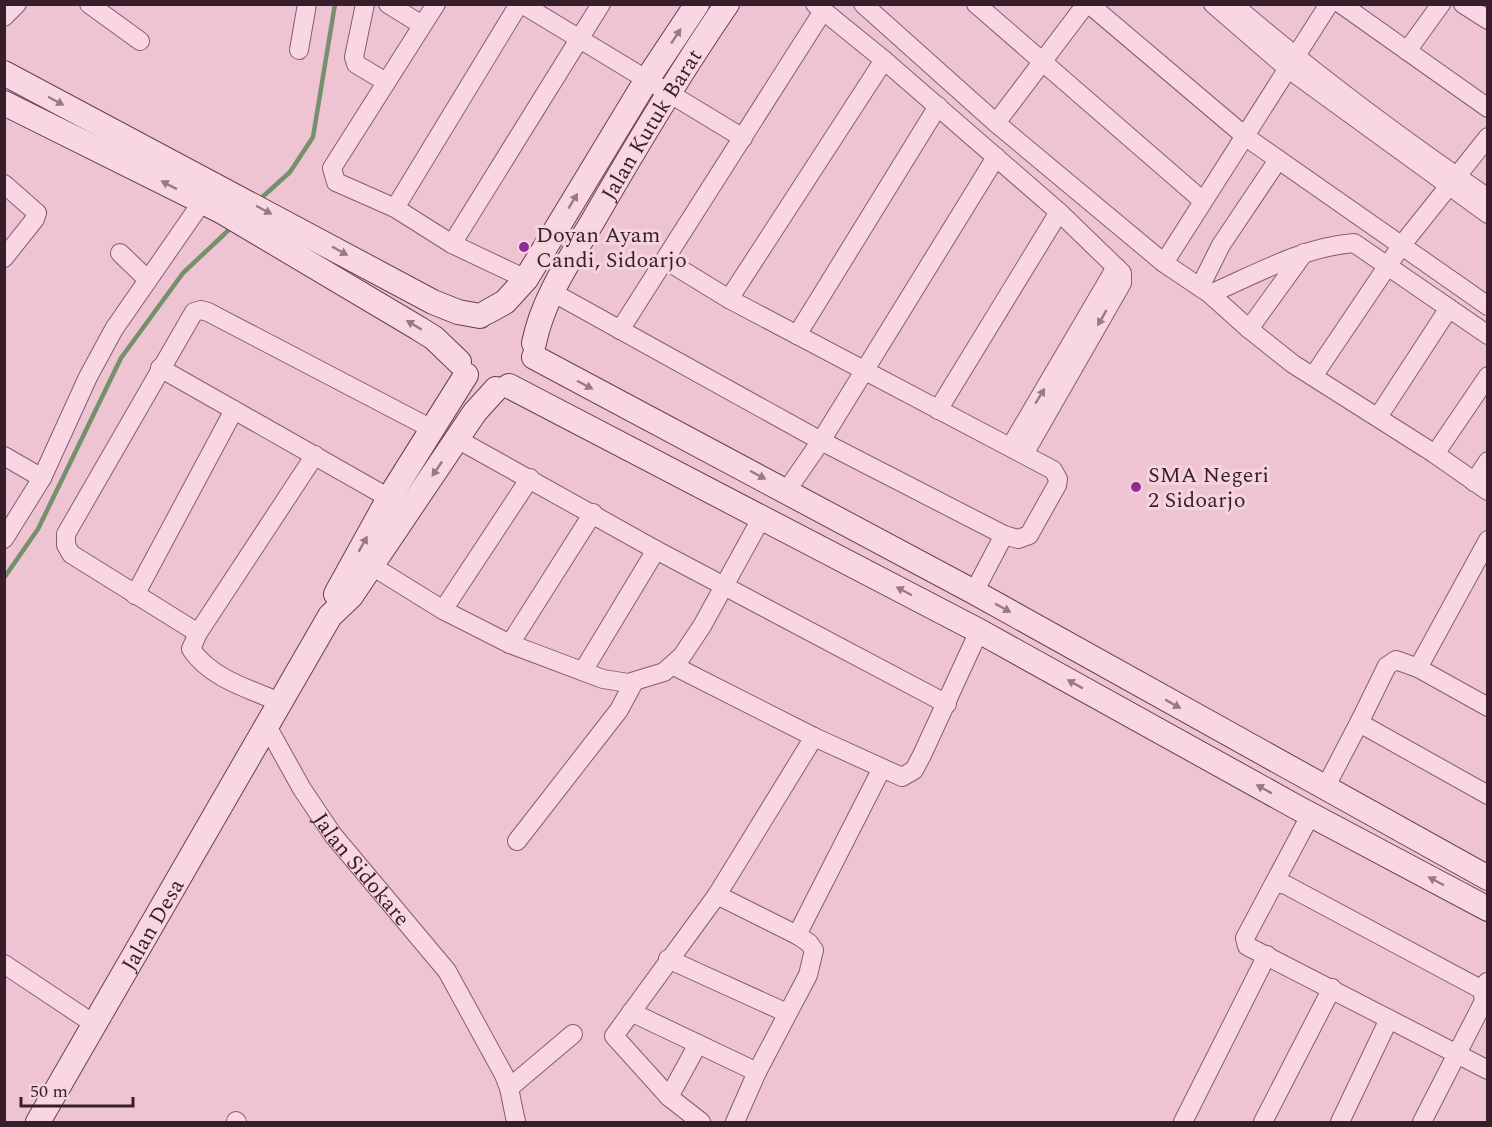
<svg xmlns="http://www.w3.org/2000/svg" width="1492" height="1127" font-family="Spectral,serif">
	<style>
		.lines { fill: none; stroke-linecap: round; stroke-linejoin: round }
		.stream { stroke: #768f6d; stroke-width: 4.5 }
		.street-casing { stroke: #885b71; stroke-width: 20 }
		.secondary-casing { stroke: #6a3e55; stroke-width: 26 }
		.street { stroke: #f9d7e2; stroke-width: 18 }
		.secondary { stroke: #f9d7e2; stroke-width: 24 }
		.oneway { fill: #987a87 }
		.poi-dot { fill: #932b97; stroke: #f5d4de; stroke-width: 2 }
		.labels { text-anchor: middle; stroke-width: 6; stroke-linejoin: round; paint-order: stroke }
		.street-label { font-size: 22px; fill: #381e2c; stroke: #f5d4de }
		.poi-label { font-size: 22px; fill: #381e2c; stroke: #f5d4de; text-anchor: start }
	</style>
	<rect width="100%" height="100%" fill="#eec4d2"/>
	<g class="lines">
		<!-- stream -->
		<g class="stream">
			<polyline points="258,201 290,172 313,137 335,4"/>
			<polyline points="4,578 38,529 121,358 183,273 233,226"/>
		</g>
		<!-- street casing -->
		<g class="street-casing">
			<g id="street">
				<polyline points="89,4 140,41"/>
				<polyline points="365,4 354,57 356,64 386,82"/>
				<polyline points="388,4 422,25"/>
				<polyline points="436,4 332,168 336,182 395,208 452,244 526,279"/>
				<polyline points="522,4 743,138"/>
				<polyline points="815,4 884,60 1059,212 1122,273 1122,283 1024,454"/>
				<polyline points="863,4 996,123 1164,263 1210,294 1249,329 1293,364 1435,454 1488,491"/>
				<polyline points="976,4 1203,201"/>
				<polyline points="1089,4 1246,137 1488,306"/>
				<polyline points="1213,4 1287,68 1488,214"/>
				<path d="M 1233,4 C 1314,74 1399,137 1488,198"/>
				<polyline points="1341,4 1488,108"/>
				<polyline points="1463,4 1488,20"/>
				<polyline points="4,17 17,4"/>
				<polyline points="299,50 307,4"/>
				<polyline points="1407,51 1441,4"/>
				<polyline points="996,123 1086,4"/>
				<polyline points="4,184 37,213 35,219 4,258"/>
				<polyline points="395,208 519,4"/>
				<polyline points="452,244 601,4"/>
				<polyline points="120,253 147,279"/>
				<polyline points="1164,263 1329,4"/>
				<polyline points="1200,287 1221,245 1278,160"/>
				<polyline points="552,292 821,441 1004,535 1018,539 1029,535 1057,485 1058,479 1053,470 729,299 667,261"/>
				<path d="M 1210,294 C 1256,274 1303,247 1354,243 L 1488,335"/>
				<polyline points="729,299 884,60"/>
				<polyline points="1249,329 1304,253"/>
				<polyline points="620,330 823,11"/>
				<polyline points="797,335 938,106"/>
				<polyline points="160,368 389,498"/>
				<polyline points="1314,375 1401,246 1488,137"/>
				<polyline points="938,410 1059,212"/>
				<polyline points="1378,417 1449,308"/>
				<polyline points="457,439 656,550 947,704"/>
				<polyline points="1011,446 1116,267"/>
				<polyline points="1435,454 1488,376"/>
				<polyline points="4,456 42,478"/>
				<polyline points="1474,482 1488,461"/>
				<polyline points="787,490 821,441 996,157"/>
				<polyline points="4,539 42,478 88,377 114,329 202,202"/>
				<polyline points="372,566 443,610 510,644 603,679 628,683 664,672 682,656 702,626 762,517"/>
				<polyline points="974,592 1004,535"/>
				<polyline points="135,595 234,410"/>
				<polyline points="443,610 530,478"/>
				<polyline points="198,633 71,554 66,545 66,534 194,312 201,310 208,312 432,429"/>
				<polyline points="510,644 593,513"/>
				<polyline points="674,666 814,737 902,777 914,770 922,755 979,631"/>
				<polyline points="1418,668 1488,540"/>
				<polyline points="583,671 656,550"/>
				<path d="M 280,702 C 249,689 210,678 191,649 L 198,633 L 315,455"/>
				<polyline points="1488,707 1418,668 1396,660 1387,666 1360,721 1363,725 1488,795"/>
				<path id="s1" d="M 267,726 L 302,789 L 333,835 L 447,971 L 504,1075 L 509,1088 L 516,1122"/>
				<polyline points="1325,788 1360,721"/>
				<polyline points="1311,814 1245,938 1247,946 1488,1070"/>
				<polyline points="517,841 619,710 634,682"/>
				<polyline points="1275,883 1286,885 1488,993"/>
				<polyline points="717,895 797,935 809,943 814,950 808,975 757,1072 735,1122"/>
				<polyline points="797,935 881,770"/>
				<polyline points="668,959 787,1013"/>
				<polyline points="4,964 94,1024"/>
				<polyline points="631,1012 757,1072"/>
				<polyline points="509,1088 573,1034"/>
				<polyline points="669,1097 698,1044"/>
				<polyline points="236,1121 237,1122"/>
				<polyline points="701,1122 669,1097 614,1036 717,895 814,737"/>
				<polyline points="1183,1122 1267,955"/>
				<polyline points="1263,1122 1332,988"/>
				<polyline points="1340,1122 1389,1019"/>
				<polyline points="1422,1122 1484,1001 1482,990 1487,982"/>
			</g>
		</g>
		<!-- secondary casing -->
		<g class="secondary-casing">
			<g id="secondary">
				<polyline points="4,73 433,302 458,312 480,316"/>
				<polyline points="4,103 221,211 418,328 434,338 459,362"/>
				<polyline points="487,312 505,302 526,279 646,81 697,4"/>
				<path id="s2" d="M 534,343 C 543,298 571,258 594,219 C 636,146 679,74 727,4"/>
				<polyline points="534,357 974,592 1488,878"/>
				<polyline points="509,386 979,631 1298,808 1488,909"/>
				<polyline points="336,594 389,498 466,375"/>
				<path id="s3" d="M 38,1122 L 330,616 L 351,596 L 475,412 L 496,389"/>
			</g>
		</g>
		<!-- street -->
		<use href="#street" class="street"/>
		<!-- secondary -->
		<use href="#secondary" class="secondary"/>
	</g>
	<!-- one-way arrows -->
	<defs><path id="oneway-solid" d="M-6-.8H1V-3.2L6.5 0L1 3.2V.8H-6Z" transform="scale(1.5)"/></defs>
	<g class="oneway">
		<use href="#oneway-solid" transform="translate(676 36) rotate(-57)"/>
		<use href="#oneway-solid" transform="translate(56 101) rotate(28)"/>
		<use href="#oneway-solid" transform="translate(169 185) rotate(-153)"/>
		<use href="#oneway-solid" transform="translate(573 201) rotate(-59)"/>
		<use href="#oneway-solid" transform="translate(264 210) rotate(28)"/>
		<use href="#oneway-solid" transform="translate(340 251) rotate(29)"/>
		<use href="#oneway-solid" transform="translate(1102 318) rotate(120)"/>
		<use href="#oneway-solid" transform="translate(414 325) rotate(-149)"/>
		<use href="#oneway-solid" transform="translate(585 385) rotate(28)"/>
		<use href="#oneway-solid" transform="translate(1040 396) rotate(-59)"/>
		<use href="#oneway-solid" transform="translate(437 469) rotate(124)"/>
		<use href="#oneway-solid" transform="translate(758 475) rotate(28)"/>
		<use href="#oneway-solid" transform="translate(363 544) rotate(-61)"/>
		<use href="#oneway-solid" transform="translate(904 591) rotate(-152)"/>
		<use href="#oneway-solid" transform="translate(1003 608) rotate(29)"/>
		<use href="#oneway-solid" transform="translate(1075 684) rotate(-151)"/>
		<use href="#oneway-solid" transform="translate(1173 704) rotate(29)"/>
		<use href="#oneway-solid" transform="translate(1264 789) rotate(-151)"/>
		<use href="#oneway-solid" transform="translate(1436 881) rotate(-152)"/>
	</g>
	<!-- markers -->
	<g class="poi-dot">
		<circle cx="524" cy="247" r="6"/>
		<circle cx="1136" cy="487" r="6"/>
	</g>
	<g class="labels">
		<!-- street labels -->
		<g class="street-label">
			<text dy="8" stroke="none"><textPath href="#s2" startOffset="249">Jalan Kutuk Barat</textPath></text>
			<text dy="8" stroke="none"><textPath href="#s1" startOffset="172">Jalan Sidokare</textPath></text>
			<text dy="8" stroke="none"><textPath href="#s3" startOffset="228">Jalan Desa</textPath></text>
		</g>
		<!-- poi labels -->
		<g class="poi-label">
			<text x="536" y="242">Doyan Ayam<tspan x="536" dy="25">Candi, Sidoarjo</tspan></text>
			<text x="1148" y="482">SMA Negeri<tspan x="1148" dy="25">2 Sidoarjo</tspan></text>
		</g>
	</g>
	<!-- border -->
	<rect width="1492" height="1127" fill="none" stroke="#381e2c" stroke-width="12"/>
	<!-- scale -->
	<path d="M21 1097v9h112v-9" fill="none" stroke="#381e2c" stroke-width="3"/>
	<text x="30" y="1097" font-size="18" fill="#381e2c" stroke="#f5d4de" stroke-width="4.5" paint-order="stroke">50 m</text>
</svg>
